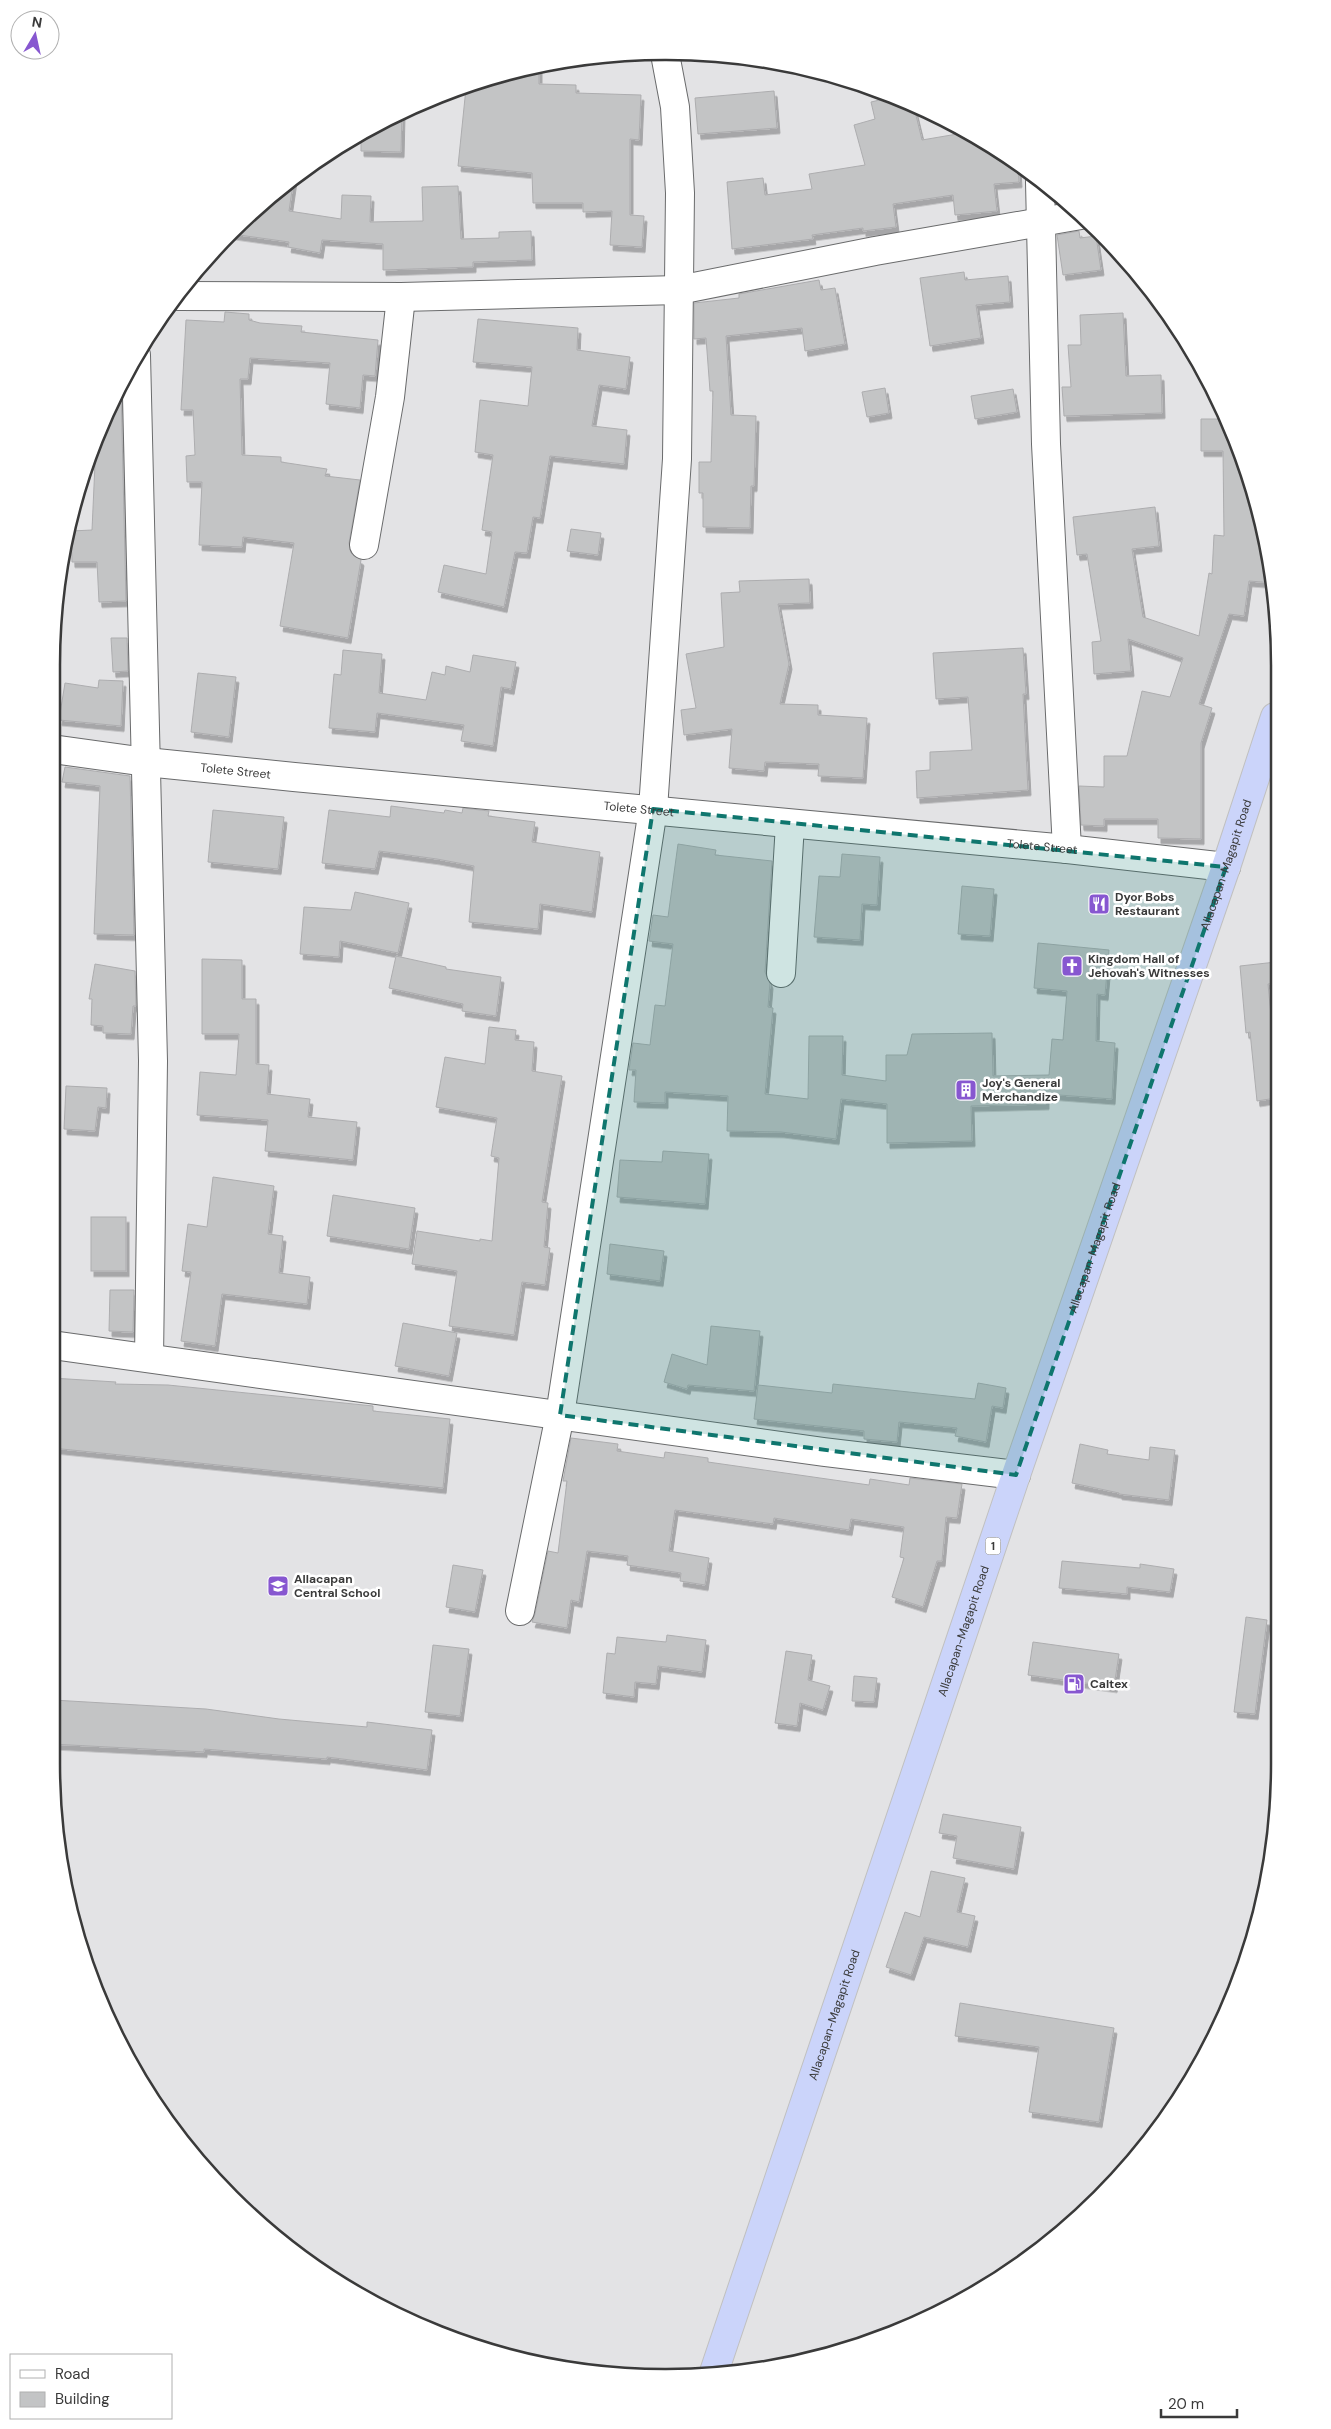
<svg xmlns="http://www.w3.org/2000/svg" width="1331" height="2429" font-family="'DM Sans',sans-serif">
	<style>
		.building { fill: #c3c4c5; stroke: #adadaf; filter: url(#shadow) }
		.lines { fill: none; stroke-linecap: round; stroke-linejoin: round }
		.street-casing { stroke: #6a6b6c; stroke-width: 30 }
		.highway-casing { stroke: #c0c0c0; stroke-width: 30 }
		.street { stroke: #fff; stroke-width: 28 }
		.highway { stroke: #cbd4fa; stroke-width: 28 }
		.marked { fill: #0f766e; fill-opacity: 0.2; stroke: #0f766e; stroke-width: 4; stroke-dasharray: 10 6; stroke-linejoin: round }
		.labels { text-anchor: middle; stroke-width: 5; stroke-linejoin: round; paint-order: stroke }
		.shield { fill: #fff; stroke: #757575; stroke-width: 1 }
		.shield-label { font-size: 11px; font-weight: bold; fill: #3a3a3a }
		.street-label { font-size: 12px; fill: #3a3a3a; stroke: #fff }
		.poi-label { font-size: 12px; font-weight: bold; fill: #3a3a3a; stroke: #fff; text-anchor: start }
		.rim { fill: none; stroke: #3a3a3a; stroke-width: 2.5 }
	</style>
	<defs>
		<filter id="shadow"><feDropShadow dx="3" dy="5.5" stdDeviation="0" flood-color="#0004"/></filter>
	</defs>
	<rect width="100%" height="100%" fill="#e3e3e5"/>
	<!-- building -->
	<g class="building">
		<polygon points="539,67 539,84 576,85 576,93 641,95 639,140 630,139 630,215 644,216 642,247 610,245 612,211 583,212 583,203 533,203 532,173 458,166 466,88 506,72"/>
		<polygon points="774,91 777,128 698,134 695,98"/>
		<polygon points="892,97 914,107 922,140 969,132 1018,166 1019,182 994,184 997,211 955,215 953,195 893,204 896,227 863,231 863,228 812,235 813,239 732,249 727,182 763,178 765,195 812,189 809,174 865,165 854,125 875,119 871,102"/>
		<polygon points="402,111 401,152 361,151 361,135"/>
		<polygon points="294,177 289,211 341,219 342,195 371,196 370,222 423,221 422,187 458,186 461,239 499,238 499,232 531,231 532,260 473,262 473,267 383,270 383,244 322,240 320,253 288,247 289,242 232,234"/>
		<polygon points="1079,231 1080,238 1096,236 1101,270 1063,275 1057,235"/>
		<polygon points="964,272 965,280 1008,276 1010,302 976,305 981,338 930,346 920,278"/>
		<polygon points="819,280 821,290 835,288 845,344 805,351 802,328 726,336 731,415 756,416 754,486 751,486 750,528 703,527 703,493 699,493 699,462 711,462 713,391 710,391 706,338 694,339 694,303 739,298 739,294"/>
		<polygon points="225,312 249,314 249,320 260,323 302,326 301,332 378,340 375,376 363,375 360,408 326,404 330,363 250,358 248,379 240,379 242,455 281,457 281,462 327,469 325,476 360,480 349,543 351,553 361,560 348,638 280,626 294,543 243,537 242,547 199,545 202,482 187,482 186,456 195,455 193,410 181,410 186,320 224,322"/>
		<polygon points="1123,313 1126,376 1161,375 1162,413 1064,416 1062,387 1071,387 1068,345 1081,345 1080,315"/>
		<polygon points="478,319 578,328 577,350 630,357 626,389 599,385 592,426 627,430 624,464 550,456 540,518 533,517 527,553 515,552 504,607 438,592 444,565 486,574 492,532 482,530 493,455 475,452 480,400 528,406 532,367 473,362"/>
		<polygon points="121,388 126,601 99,602 97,562 72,562 71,531 92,530 95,464 90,464"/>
		<polygon points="885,388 889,413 867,417 862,392"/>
		<polygon points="1013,389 1017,412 975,419 971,396"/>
		<polygon points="1201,419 1223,419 1247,468 1274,583 1249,581 1244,616 1229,614 1199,704 1212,708 1201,743 1201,839 1158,838 1158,819 1104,819 1104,826 1081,825 1079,786 1104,787 1104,756 1127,756 1142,691 1170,697 1183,658 1128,639 1131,671 1094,674 1092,642 1101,641 1087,554 1077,555 1073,517 1155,507 1159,546 1132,549 1143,617 1199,636 1209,573 1212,574 1214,535 1224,536 1223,451 1201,451"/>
		<polygon points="571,529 601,533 598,555 567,551"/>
		<polygon points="809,579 810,603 778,604 789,664 780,704 818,705 818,715 867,718 863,778 818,776 819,764 765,762 764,771 729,768 732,729 684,735 681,710 696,708 686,654 724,647 721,593 740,592 739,581"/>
		<polygon points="111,638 127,638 128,671 113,672"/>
		<polygon points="1023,648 1026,694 1023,694 1028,790 917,798 916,771 930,770 930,752 972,750 968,697 936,699 933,653"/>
		<polygon points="343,650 382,654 379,693 426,700 432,672 445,675 446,666 470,672 473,655 516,662 511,689 501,687 493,746 461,741 464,725 377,713 375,732 329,728 334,674 341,675"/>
		<polygon points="198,673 236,677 229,737 191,732"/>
		<polygon points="99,680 123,681 121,726 59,720 65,683 98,688"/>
		<polygon points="65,767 130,776 134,935 94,934 100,786 62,782"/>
		<polygon points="391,806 444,813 445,810 462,813 463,808 489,811 488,816 535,822 532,842 600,852 592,912 540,904 538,929 469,922 474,866 437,859 379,851 375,869 322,863 329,810 390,817"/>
		<polygon points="213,810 284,817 278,869 208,862"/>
		<polygon points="678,844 716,850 715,855 772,861 765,972 770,983 768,1007 773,1008 765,1094 808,1099 809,1036 843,1036 842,1075 886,1081 886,1055 907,1055 912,1034 992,1033 993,1076 1049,1075 1052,1039 1063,1040 1067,991 1034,988 1038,943 1109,950 1105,995 1097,994 1096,1041 1115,1043 1112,1099 1046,1094 1046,1104 971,1106 972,1141 887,1143 887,1104 841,1099 836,1139 781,1132 727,1131 728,1096 665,1092 665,1103 634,1102 636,1070 629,1070 633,1043 650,1045 655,1005 665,1006 673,944 649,941 653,915 668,917"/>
		<polygon points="842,854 880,857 877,905 862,904 860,940 814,937 819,876 840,877"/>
		<polygon points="962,886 994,889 990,936 958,934"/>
		<polygon points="355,892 409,903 398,953 340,941 339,957 300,954 304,907 351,910"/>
		<polygon points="396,956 446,967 446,969 501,977 496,1016 462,1011 463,1004 389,988"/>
		<polygon points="202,959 242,960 242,999 256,999 256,1064 269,1065 267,1094 310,1099 308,1117 357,1122 353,1160 265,1151 268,1120 197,1115 200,1072 236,1075 239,1034 202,1034"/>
		<polygon points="1276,962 1276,983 1268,984 1274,1046 1276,1045 1276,1098 1257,1101 1250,1032 1246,1033 1240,966"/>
		<polygon points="95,964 135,971 136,1006 133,1006 131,1034 103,1033 103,1026 91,1025 92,999 89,999"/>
		<polygon points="489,1027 516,1030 515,1040 534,1042 532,1071 562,1076 542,1202 548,1203 544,1247 550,1248 545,1285 522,1282 514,1335 449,1326 457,1271 412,1264 417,1231 480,1241 480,1239 492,1241 499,1158 491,1156 497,1118 436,1107 445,1057 485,1064"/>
		<polygon points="66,1086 107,1088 106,1108 98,1107 95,1131 64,1129"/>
		<polygon points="663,1151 709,1154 705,1204 617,1197 620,1160 662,1162"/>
		<polygon points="213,1177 274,1186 268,1234 283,1236 279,1273 310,1277 307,1304 222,1294 215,1346 181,1341 191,1272 182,1271 188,1224 207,1227"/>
		<polygon points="333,1195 415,1208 409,1249 327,1236"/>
		<rect x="91" y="1217" width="35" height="54"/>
		<polygon points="610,1244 664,1251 660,1281 607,1274"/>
		<polygon points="110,1290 134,1290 133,1332 109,1331"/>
		<polygon points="403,1323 457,1333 449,1376 395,1366"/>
		<polygon points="711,1326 760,1331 754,1391 688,1385 687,1389 664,1382 672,1354 707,1365"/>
		<polygon points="52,1378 116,1382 115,1384 168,1385 286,1397 373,1406 373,1411 450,1419 443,1488 52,1448"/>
		<polygon points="978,1383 1006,1388 1003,1408 992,1406 986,1442 955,1436 957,1428 899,1422 897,1442 864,1439 864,1431 754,1419 758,1385 832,1393 833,1384 975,1399"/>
		<polygon points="571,1438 618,1444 617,1451 664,1458 665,1452 708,1458 708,1462 869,1485 870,1479 909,1485 910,1478 962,1484 957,1518 946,1517 942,1561 937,1561 923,1607 892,1597 904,1558 900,1557 904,1527 851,1519 849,1530 774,1518 773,1524 675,1510 669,1551 709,1558 705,1585 680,1581 681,1573 627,1565 628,1556 587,1551 579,1602 571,1600 567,1628 532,1622 535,1614 548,1551 558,1553 567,1481 563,1481"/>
		<polygon points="1080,1444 1108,1450 1107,1454 1149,1460 1150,1447 1175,1450 1169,1500 1119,1494 1119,1493 1072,1483"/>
		<polygon points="1062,1561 1140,1568 1140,1564 1174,1569 1170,1592 1127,1587 1127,1594 1059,1588"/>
		<polygon points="453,1565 483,1570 475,1612 446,1607"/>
		<polygon points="1246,1617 1267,1620 1255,1714 1234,1712"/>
		<polygon points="667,1635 706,1640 702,1672 658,1666 656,1684 635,1682 634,1697 603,1693 607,1653 615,1654 617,1637 666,1642"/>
		<polygon points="1033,1642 1119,1654 1114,1687 1028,1675"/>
		<polygon points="433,1645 469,1649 460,1716 425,1712"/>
		<polygon points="786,1651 812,1655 808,1680 830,1686 823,1710 800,1703 797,1726 775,1723"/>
		<polygon points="854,1676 877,1678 874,1702 852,1701"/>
		<polygon points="53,1700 206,1709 279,1719 367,1727 367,1722 432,1730 427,1770 327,1757 327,1759 204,1749 204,1752 51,1744"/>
		<polygon points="943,1814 1021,1827 1014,1869 953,1858 957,1836 939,1833"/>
		<polygon points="931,1871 965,1878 957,1912 975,1916 968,1947 924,1937 911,1975 886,1967 905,1912 920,1917"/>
		<polygon points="960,2003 1114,2028 1099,2122 1029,2112 1039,2047 955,2036"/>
	</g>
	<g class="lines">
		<!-- street casing -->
		<g class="street-casing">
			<g id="street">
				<polyline points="1040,182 1046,444 1067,849"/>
				<polyline points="178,296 401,297 679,290 875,251 1081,215"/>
				<polyline points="136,355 153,1061 149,1358"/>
				<polyline points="364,545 390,397 401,297"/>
				<path id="s1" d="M 52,749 L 146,762 L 294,777 L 1067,849 L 1226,867"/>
				<polyline points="781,973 790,824"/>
				<polyline points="52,1345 824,1452 1016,1475"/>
				<polyline points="520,1611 560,1415 653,809 677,459 680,193 675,107 665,54"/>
			</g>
		</g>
		<!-- highway casing -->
		<g class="highway-casing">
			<g id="highway">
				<path id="s2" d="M 713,2375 L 1016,1475 L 1226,867 L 1275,717"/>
			</g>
		</g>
		<!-- street -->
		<use href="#street" class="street"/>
		<!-- highway -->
		<use href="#highway" class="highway"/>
	</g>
	<!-- marked area -->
	<path class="marked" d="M 653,809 L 1226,867 L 1016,1475 L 560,1415 Z"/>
	<!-- icons -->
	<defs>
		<g id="restaurant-square" transform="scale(1.125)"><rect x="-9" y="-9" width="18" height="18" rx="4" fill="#8757d0" stroke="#fff"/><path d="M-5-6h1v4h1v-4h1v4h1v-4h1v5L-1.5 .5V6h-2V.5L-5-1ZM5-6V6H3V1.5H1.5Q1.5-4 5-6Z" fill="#fff"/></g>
		<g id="church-square" transform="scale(1.125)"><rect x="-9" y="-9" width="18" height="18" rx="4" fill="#8757d0" stroke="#fff"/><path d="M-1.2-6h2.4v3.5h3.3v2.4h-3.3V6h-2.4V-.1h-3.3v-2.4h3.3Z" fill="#fff"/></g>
		<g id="building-square" transform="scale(1.125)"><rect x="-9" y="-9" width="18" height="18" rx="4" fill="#8757d0" stroke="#fff"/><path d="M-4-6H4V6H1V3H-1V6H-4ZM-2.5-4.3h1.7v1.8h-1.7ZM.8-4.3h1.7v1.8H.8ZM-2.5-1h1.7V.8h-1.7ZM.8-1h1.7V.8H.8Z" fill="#fff"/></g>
		<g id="school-square" transform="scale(1.125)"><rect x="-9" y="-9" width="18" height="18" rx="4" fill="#8757d0" stroke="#fff"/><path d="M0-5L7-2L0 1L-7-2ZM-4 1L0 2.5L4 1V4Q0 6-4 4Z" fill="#fff"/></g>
		<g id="fuel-square" transform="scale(1.125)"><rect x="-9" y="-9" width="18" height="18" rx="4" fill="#8757d0" stroke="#fff"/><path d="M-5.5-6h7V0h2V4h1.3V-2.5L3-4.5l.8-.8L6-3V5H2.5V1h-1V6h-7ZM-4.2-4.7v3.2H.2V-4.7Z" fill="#fff"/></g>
	</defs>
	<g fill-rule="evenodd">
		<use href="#restaurant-square" x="1099" y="904"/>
		<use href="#church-square" x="1072" y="966"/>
		<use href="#building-square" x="966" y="1090"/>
		<use href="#school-square" x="278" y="1586"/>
		<use href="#fuel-square" x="1074" y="1684"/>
	</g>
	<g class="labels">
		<!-- shield labels -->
		<rect class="shield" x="985.5" y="1537.5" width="15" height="17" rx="4"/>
		<g class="shield-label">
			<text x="993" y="1550">1</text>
		</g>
		<!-- street labels -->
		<g class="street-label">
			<text dy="4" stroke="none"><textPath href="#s1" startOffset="185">Tolete Street</textPath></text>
			<text dy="4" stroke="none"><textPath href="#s1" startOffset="590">Tolete Street</textPath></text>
			<text dy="4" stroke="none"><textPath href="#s1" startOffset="995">Tolete Street</textPath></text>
			<text dy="4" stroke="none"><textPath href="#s2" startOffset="1595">Allacapan-Magapit Road</textPath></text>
			<text dy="4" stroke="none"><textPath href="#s2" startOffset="1190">Allacapan-Magapit Road</textPath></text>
			<text dy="4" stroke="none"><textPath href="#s2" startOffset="785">Allacapan-Magapit Road</textPath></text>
			<text dy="4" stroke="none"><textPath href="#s2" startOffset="380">Allacapan-Magapit Road</textPath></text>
		</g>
		<!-- poi labels -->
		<g class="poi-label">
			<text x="1115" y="901">Dyor Bobs<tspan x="1115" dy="14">Restaurant</tspan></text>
			<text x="1088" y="963">Kingdom Hall of<tspan x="1088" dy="14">Jehovah's Witnesses</tspan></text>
			<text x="982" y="1087">Joy's General<tspan x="982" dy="14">Merchandize</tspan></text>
			<text x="294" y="1583">Allacapan<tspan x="294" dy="14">Central School</tspan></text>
			<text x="1090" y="1688">Caltex</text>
		</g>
	</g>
	<!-- crop -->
	<path d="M0 0H1331V2429H0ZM665 60H666A605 605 0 0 1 1271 665V1764A605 605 0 0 1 666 2369H665A605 605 0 0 1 60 1764V665A605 605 0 0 1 665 60Z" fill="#fff" fill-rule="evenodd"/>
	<path class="rim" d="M665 60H666A605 605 0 0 1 1271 665V1764A605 605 0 0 1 666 2369H665A605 605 0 0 1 60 1764V665A605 605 0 0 1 665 60Z"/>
	<!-- legend -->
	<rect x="10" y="2354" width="162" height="65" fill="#ffffff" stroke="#b0b0b0"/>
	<rect x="20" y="2370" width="25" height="8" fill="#ffffff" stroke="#b0b0b0"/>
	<text x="55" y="2379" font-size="15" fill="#3a3a3a">Road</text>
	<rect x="20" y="2392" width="25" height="15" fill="#c3c4c5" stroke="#b0b0b0"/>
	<text x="55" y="2404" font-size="15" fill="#3a3a3a">Building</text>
	<!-- north arrow -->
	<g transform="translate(35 35) rotate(9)"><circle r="24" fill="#ffffff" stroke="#b0b0b0"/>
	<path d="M0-4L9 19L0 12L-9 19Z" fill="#8757d0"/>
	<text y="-8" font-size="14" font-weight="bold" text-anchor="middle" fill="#3a3a3a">N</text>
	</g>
	<!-- scale -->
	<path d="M1161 2409v8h76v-8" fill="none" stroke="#3a3a3a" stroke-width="2.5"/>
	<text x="1168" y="2409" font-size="15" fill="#3a3a3a" stroke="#ffffff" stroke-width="4" paint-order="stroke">20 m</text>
</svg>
